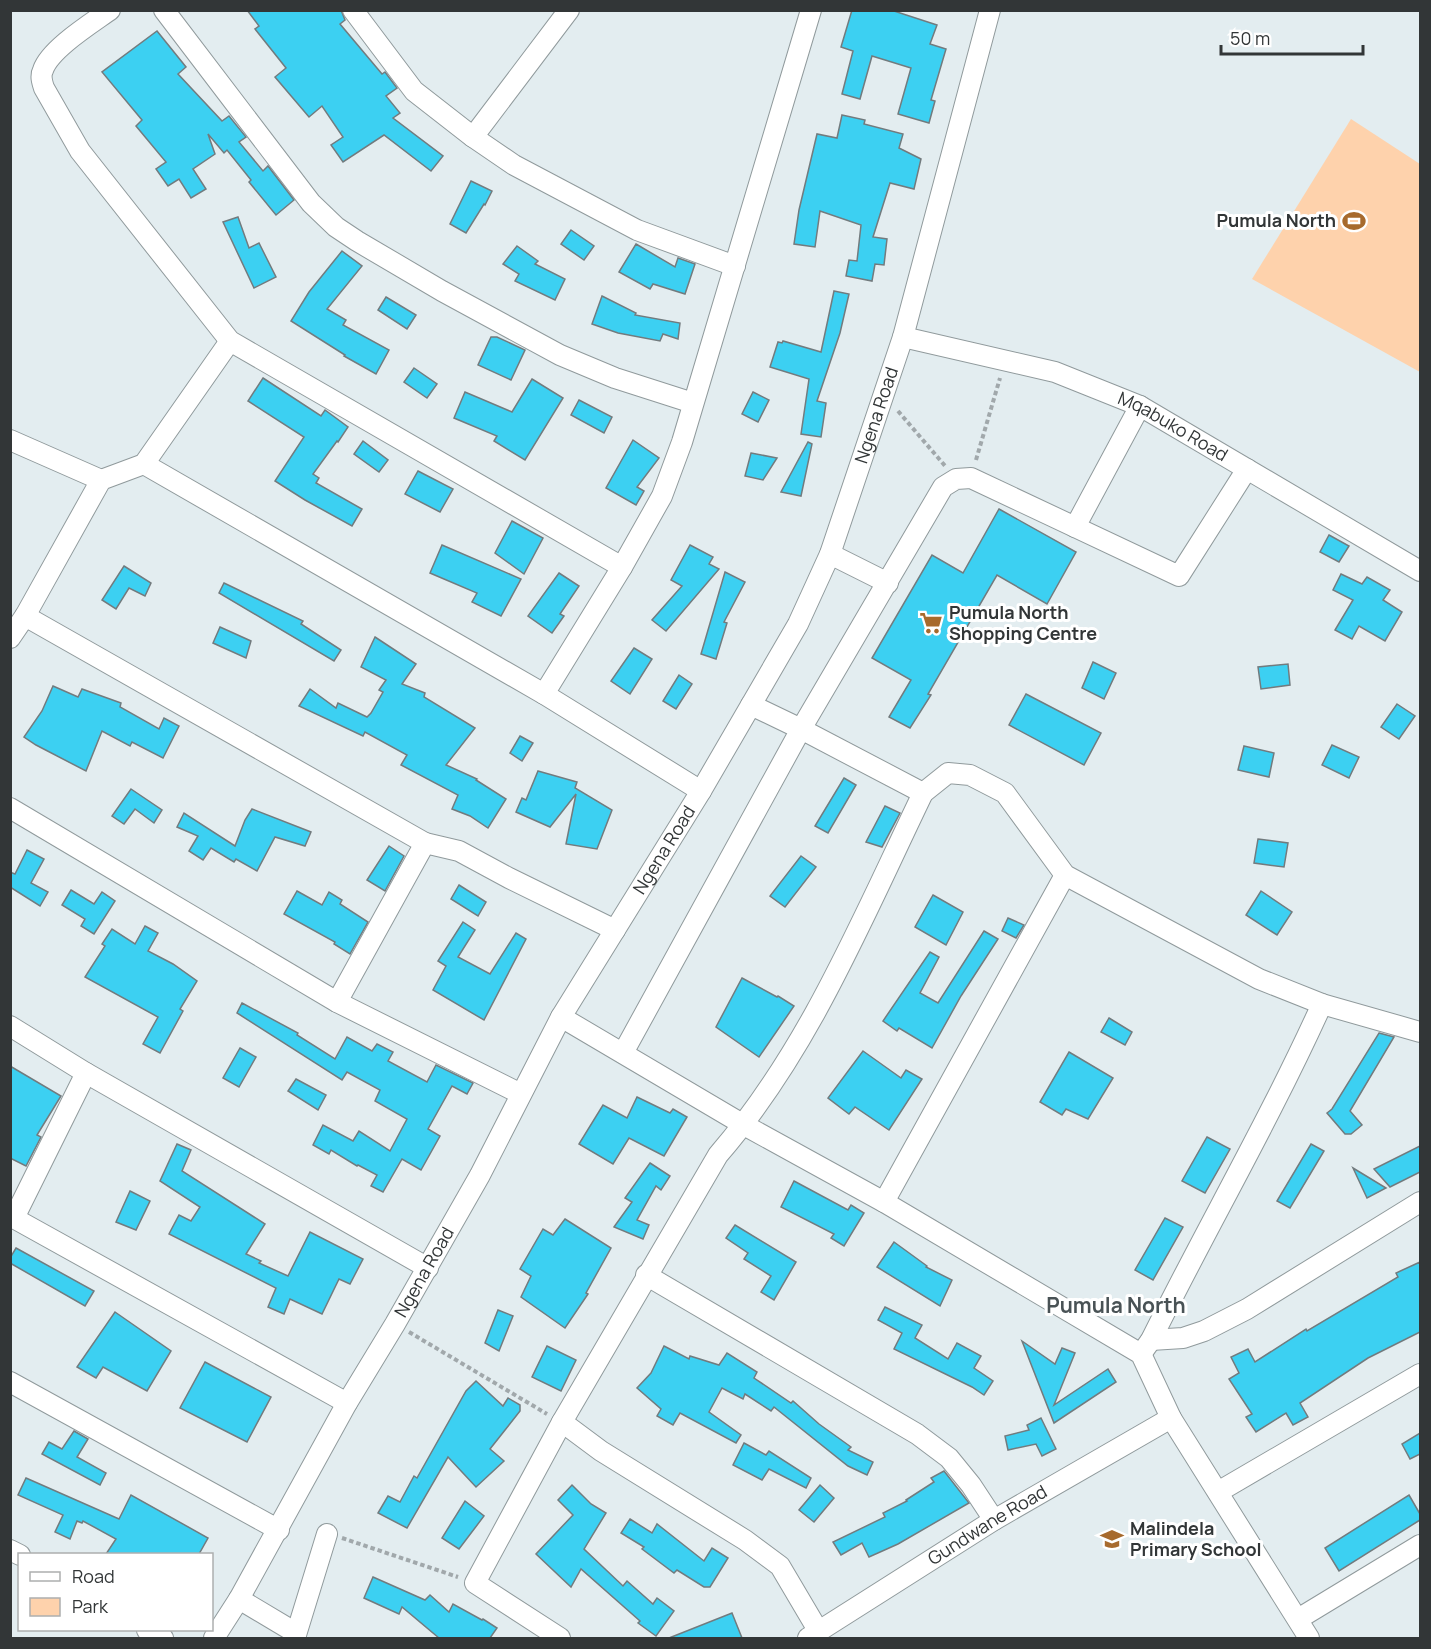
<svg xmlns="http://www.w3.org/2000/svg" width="1431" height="1649" font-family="Manrope,sans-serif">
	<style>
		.green { fill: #fed2ac }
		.building { fill: #3cd0f2; stroke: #727b7e; stroke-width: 1.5 }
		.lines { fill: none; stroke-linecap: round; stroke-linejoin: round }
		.minor-casing { stroke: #909a9c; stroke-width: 22 }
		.path { stroke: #a1a8ab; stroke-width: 4; stroke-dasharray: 4.5 3; stroke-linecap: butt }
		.minor { stroke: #fff; stroke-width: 20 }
		.labels { text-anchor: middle; stroke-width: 6; stroke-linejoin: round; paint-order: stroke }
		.poi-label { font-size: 18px; font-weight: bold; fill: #323637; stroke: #fff; text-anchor: start }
		.street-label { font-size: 18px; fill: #323637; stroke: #fff }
		.quarter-label { font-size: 21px; font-weight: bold; fill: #495255; stroke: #fff }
	</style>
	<rect width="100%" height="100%" fill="#e3edf0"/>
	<!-- green -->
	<polygon class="green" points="1351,119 1420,164 1420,372 1252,279"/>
	<!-- building -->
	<g class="building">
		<polygon points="247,10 341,10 345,20 340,24 382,74 385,72 397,88 386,96 400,113 393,118 443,156 431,171 384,135 343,162 331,145 343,137 322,106 309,117 275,77 286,68 255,29 259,26"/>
		<polygon points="852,10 891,10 937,25 930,44 946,49 931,100 935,101 929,123 898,114 911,68 872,56 860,99 842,94 853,51 841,47"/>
		<polygon points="157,31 186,67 178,74 222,121 229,116 246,137 239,142 263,171 268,166 294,200 276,215 249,182 251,180 227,150 224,153 208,134 215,154 193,169 206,189 191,198 179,179 168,186 156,169 166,162 136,126 142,120 102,72"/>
		<polygon points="842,115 865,120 864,124 903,134 899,148 921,159 914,189 890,183 873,237 887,239 884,265 875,264 872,281 846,276 849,260 857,261 861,225 820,211 815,247 794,244 799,210 817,134 837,138"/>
		<polygon points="471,181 492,191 485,205 484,204 466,233 450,224"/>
		<polygon points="238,217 249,248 259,243 276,277 254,288 223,222"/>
		<polygon points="571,230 594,246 584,260 561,244"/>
		<polygon points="636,244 675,267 678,258 695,264 685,294 653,284 650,289 619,272"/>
		<polygon points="517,246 538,261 535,264 565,279 555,300 515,281 519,274 503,264"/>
		<polygon points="342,251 362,266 327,309 346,320 343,325 389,350 376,374 344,356 345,355 291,321 309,292"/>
		<polygon points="834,291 849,294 840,333 817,401 826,403 821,437 801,434 809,379 770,367 778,342 782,343 783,341 821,352"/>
		<polygon points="602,296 636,313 635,315 680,323 678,339 663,334 660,341 618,333 592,324"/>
		<polygon points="386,297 416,315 407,329 378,310"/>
		<polygon points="491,337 497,337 525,350 511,380 478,365"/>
		<polygon points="414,368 437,384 427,398 404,382"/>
		<polygon points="263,378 321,416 325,410 348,427 338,442 337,441 313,474 319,478 316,483 362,509 352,526 305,500 275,481 304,437 248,401"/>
		<polygon points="532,379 563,398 525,460 494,441 497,436 454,418 465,392 512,412"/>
		<polygon points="753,392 769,400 758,422 742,414"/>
		<polygon points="579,400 612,417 604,433 571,415"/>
		<polygon points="633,440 659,458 637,487 644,491 636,505 606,488"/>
		<polygon points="363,441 388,460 379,472 354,454"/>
		<polygon points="808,442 812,444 801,496 781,492"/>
		<polygon points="751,453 777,458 763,480 745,476"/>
		<polygon points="418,471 453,489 440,512 405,494"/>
		<polygon points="999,509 1076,552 1047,604 997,575 928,694 931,695 910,728 889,717 911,680 872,658 932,555 963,573"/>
		<polygon points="512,521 543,538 524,574 495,553"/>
		<polygon points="1329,535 1349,546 1339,562 1320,552"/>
		<polygon points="442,545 521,579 501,616 472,602 477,593 430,573"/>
		<polygon points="690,545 713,557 709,564 719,569 666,631 652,620 682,586 671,580"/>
		<polygon points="124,566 151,583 145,596 129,588 116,609 102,600"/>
		<polygon points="725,572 745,582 724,622 727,623 716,659 701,654"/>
		<polygon points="559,573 579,586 560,614 564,616 552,633 528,616"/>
		<polygon points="1341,574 1362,584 1367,577 1390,590 1383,600 1402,612 1385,641 1359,626 1352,639 1335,630 1353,600 1333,590"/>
		<polygon points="224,583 303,621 301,624 341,650 334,661 219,593"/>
		<polygon points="220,627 251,641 246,658 213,643"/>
		<polygon points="375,637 416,664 402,684 425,693 424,697 475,728 446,765 477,779 476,780 506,799 488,828 470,816 452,809 458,795 401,765 407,755 365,732 363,736 299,706 310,689 336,708 338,703 367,717 371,713 383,692 379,690 386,680 361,667"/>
		<polygon points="634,648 652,659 630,694 611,681"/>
		<polygon points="1093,662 1116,673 1104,699 1082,688"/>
		<polygon points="1288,664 1290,685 1261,689 1258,667"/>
		<polygon points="679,675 692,684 676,709 663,701"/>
		<polygon points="53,686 78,697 82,689 121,703 120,707 159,729 164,718 179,726 163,758 132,742 130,746 102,731 86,771 36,745 24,737 42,711"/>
		<polygon points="1026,694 1101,733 1084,765 1009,725"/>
		<polygon points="1397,704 1415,716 1399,739 1381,727"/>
		<polygon points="520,736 533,743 522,761 510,753"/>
		<polygon points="1332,745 1359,757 1349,778 1322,765"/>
		<polygon points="1244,746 1274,753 1269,777 1238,770"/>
		<polygon points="538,771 577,782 575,788 612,810 597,849 566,844 576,794 550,827 516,812 522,798 526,800"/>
		<polygon points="844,778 856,785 828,833 815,826"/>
		<polygon points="131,789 162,810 154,823 135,809 124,824 112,816"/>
		<polygon points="885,806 900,813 882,847 866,842"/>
		<polygon points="252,809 311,832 305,846 275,837 257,871 236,859 234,862 211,848 203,860 189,851 198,836 177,827 184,813 235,846 245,820"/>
		<polygon points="1258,839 1288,843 1284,867 1254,863"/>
		<polygon points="389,846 404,856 385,891 367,880"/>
		<polygon points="27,850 44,859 31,883 48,892 40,906 10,887 10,872 15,874"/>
		<polygon points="801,856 816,867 785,907 770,896"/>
		<polygon points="459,885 486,902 478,916 451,899"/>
		<polygon points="71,890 94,904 102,892 115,901 94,934 81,926 85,919 62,905"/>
		<polygon points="297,891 322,905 329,892 342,900 340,904 368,922 350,954 334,944 335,942 284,914"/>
		<polygon points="1261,891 1292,912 1277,935 1246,915"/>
		<polygon points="933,895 963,912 946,945 915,927"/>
		<polygon points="1008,918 1024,925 1016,938 1002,931"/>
		<polygon points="463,922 475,930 458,957 490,974 516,933 526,939 484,1020 433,990 446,966 438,961"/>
		<polygon points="145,926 158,933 148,951 173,964 197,981 180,1009 183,1011 160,1053 143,1044 158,1017 85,977 105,946 102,944 112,929 135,944"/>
		<polygon points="984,931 998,939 961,996 932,1048 899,1028 897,1031 883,1021 930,952 939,957 920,993 938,1003"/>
		<polygon points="742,978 777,997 778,996 794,1006 759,1057 716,1027"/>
		<polygon points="242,1003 298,1033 297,1035 335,1059 347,1037 372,1051 377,1044 393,1052 388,1061 427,1082 436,1065 473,1083 467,1094 452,1086 428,1129 440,1136 421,1170 402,1159 383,1192 371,1186 377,1175 358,1165 357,1166 331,1150 329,1154 313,1145 323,1125 353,1141 359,1131 390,1151 407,1119 375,1101 380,1090 347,1072 342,1080 237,1013"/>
		<polygon points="1109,1018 1132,1032 1125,1045 1101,1032"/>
		<polygon points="1379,1033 1394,1037 1350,1111 1362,1125 1351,1134 1345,1134 1327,1113 1332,1109"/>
		<polygon points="240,1048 256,1057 239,1087 223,1078"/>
		<polygon points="863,1051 901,1078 906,1070 922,1079 889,1130 855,1107 849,1114 828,1098"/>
		<polygon points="1069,1052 1113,1078 1088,1119 1066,1109 1062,1115 1040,1102"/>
		<polygon points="10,1066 61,1096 37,1135 41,1137 26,1166 10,1158"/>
		<polygon points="296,1079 326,1095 318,1110 288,1091"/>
		<polygon points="637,1097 670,1113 673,1109 687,1117 664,1156 629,1138 613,1164 579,1144 603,1105 627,1118"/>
		<polygon points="1207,1137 1230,1149 1205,1193 1182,1181"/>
		<polygon points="177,1144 191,1150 182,1171 265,1224 246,1254 261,1261 259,1263 288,1276 310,1232 363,1259 350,1284 339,1279 322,1314 290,1299 284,1314 268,1307 276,1288 169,1234 179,1215 191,1221 200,1207 160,1181"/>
		<polygon points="1311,1144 1324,1151 1290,1208 1277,1201"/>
		<polygon points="1420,1146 1420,1172 1390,1187 1374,1169"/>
		<polygon points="650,1163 670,1176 661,1190 656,1186 637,1220 649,1225 643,1239 614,1227 632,1202 625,1198"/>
		<polygon points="1353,1168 1386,1188 1367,1198"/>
		<polygon points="794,1181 848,1210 851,1205 864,1213 844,1246 831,1238 834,1234 781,1207"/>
		<polygon points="130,1191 150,1201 136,1230 116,1222"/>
		<polygon points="1165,1218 1183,1227 1153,1280 1135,1270"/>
		<polygon points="565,1219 611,1248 586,1293 588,1294 565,1328 521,1297 531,1276 520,1269 543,1229 553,1235"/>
		<polygon points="735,1225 796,1262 774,1300 761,1292 771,1276 744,1259 748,1253 726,1238"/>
		<polygon points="894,1242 927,1266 926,1267 952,1280 940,1306 877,1267"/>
		<polygon points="16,1248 94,1291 85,1306 10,1263 10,1258"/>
		<polygon points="1420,1262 1420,1332 1368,1358 1300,1403 1308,1417 1293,1425 1286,1413 1256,1432 1246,1417 1252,1414 1229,1379 1239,1373 1231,1357 1248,1349 1255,1362 1306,1329 1307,1331 1398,1277 1396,1273"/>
		<polygon points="885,1307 922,1325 915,1338 948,1359 957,1343 981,1356 974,1368 993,1381 984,1395 972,1387 894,1349 902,1333 878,1320"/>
		<polygon points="498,1310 513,1316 499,1351 485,1343"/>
		<polygon points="115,1312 171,1351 147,1391 103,1367 96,1378 77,1367"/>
		<polygon points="1022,1341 1055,1364 1062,1348 1075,1353 1054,1405 1108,1369 1116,1382 1054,1423"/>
		<polygon points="547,1346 576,1360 561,1391 532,1377"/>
		<polygon points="664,1346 689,1359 690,1356 719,1365 727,1353 757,1372 754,1378 791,1403 793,1401 819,1424 851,1447 848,1450 873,1462 867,1475 848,1466 774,1407 771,1411 745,1394 743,1399 722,1388 709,1412 741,1435 736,1443 680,1413 673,1425 657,1416 661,1409 637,1388 651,1373"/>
		<polygon points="205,1362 271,1397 247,1442 180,1408"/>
		<polygon points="476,1381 503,1406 508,1398 520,1405 520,1411 490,1449 504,1461 476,1487 448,1457 407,1528 378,1513 388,1496 400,1502 414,1476 417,1478 466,1391"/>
		<polygon points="1041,1418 1056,1449 1042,1456 1036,1444 1008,1450 1005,1436 1029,1430 1027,1425"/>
		<polygon points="74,1431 88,1439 77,1457 106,1473 100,1485 42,1454 49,1442 62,1449"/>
		<polygon points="1420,1433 1420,1454 1410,1459 1402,1444"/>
		<polygon points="744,1443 766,1455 769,1451 811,1478 806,1488 769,1469 762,1480 733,1465"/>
		<polygon points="944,1471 969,1503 898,1544 869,1557 862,1543 841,1555 833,1542 885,1517 883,1513 907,1501 906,1500 934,1482 931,1478"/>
		<polygon points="26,1478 119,1519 131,1495 208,1538 199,1554 106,1554 116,1539 83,1521 82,1523 77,1521 70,1539 55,1532 63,1515 18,1495"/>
		<polygon points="572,1485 591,1504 606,1513 584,1549 623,1586 627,1581 653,1604 657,1598 674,1611 656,1636 638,1623 640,1621 581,1569 571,1587 536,1554 573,1515 558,1500"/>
		<polygon points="820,1485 834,1498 814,1522 799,1510"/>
		<polygon points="1409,1495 1420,1514 1420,1520 1339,1571 1325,1548"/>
		<polygon points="465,1501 484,1516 459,1549 442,1538"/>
		<polygon points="630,1519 652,1533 657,1524 704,1561 712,1548 728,1558 710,1587 704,1587 677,1570 674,1573 642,1549 644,1547 621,1533"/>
		<polygon points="373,1577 425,1600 430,1595 449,1612 453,1604 482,1620 483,1619 497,1628 490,1638 439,1638 402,1607 399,1614 364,1598"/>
		<polygon points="732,1613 742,1638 669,1638"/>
	</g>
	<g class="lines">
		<!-- minor casing -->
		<g class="minor-casing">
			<g id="minor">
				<path d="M 110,10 C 92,23 50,49 43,70 C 40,76 42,82 44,88 L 80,151 L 230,341 L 622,567"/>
				<polyline points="164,10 311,203 336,227 357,241 442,291 560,355 615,378 693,403"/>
				<polyline points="353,10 414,91 473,137 514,165 637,230 735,266"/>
				<polyline points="473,137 569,10"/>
				<path id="s1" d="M 903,337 L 1055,372 L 1140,406 L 1420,571"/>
				<polyline points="10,440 101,480"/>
				<polyline points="144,464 544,694 701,791"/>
				<polyline points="1075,527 1140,406"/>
				<polyline points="830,554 888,583"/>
				<polyline points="25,616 425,843 337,1002"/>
				<polyline points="10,638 25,616 101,480 144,464 230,341"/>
				<polyline points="544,694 622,567 662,496 682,442 811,10"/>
				<polyline points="751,705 801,729 943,487 956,479 971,478 1179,576 1247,469"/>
				<polyline points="10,808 337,1002 521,1094"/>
				<polyline points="425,843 459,851 509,878 615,930"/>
				<polyline points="561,1017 744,1125 884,1202 1141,1354 1171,1418 1309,1638"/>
				<polyline points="10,1026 86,1073 428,1268"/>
				<polyline points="623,1053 801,729 923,793"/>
				<polyline points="884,1202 1065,875"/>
				<polyline points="10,1216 347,1403"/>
				<polyline points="14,1218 86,1073"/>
				<polyline points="646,1275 917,1434 949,1458 971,1485 994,1520"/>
				<polyline points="1151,1340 1183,1338 1204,1331 1247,1309 1420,1202"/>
				<path d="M 1141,1354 L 1151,1340 C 1207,1227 1270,1119 1322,1004 L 1420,1032"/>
				<polyline points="10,1382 279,1530"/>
				<polyline points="562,1422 601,1451 745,1540 780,1566 819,1632"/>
				<polyline points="1218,1492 1420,1374"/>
				<polyline points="10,1550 20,1555"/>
				<polyline points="239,1599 296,1633"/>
				<polyline points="1298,1619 1420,1545"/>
				<polyline points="147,1630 163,1638"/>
				<path id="s2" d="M 214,1638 L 239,1599 L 347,1403 L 395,1324 L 480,1175 L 561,1017 L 701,791 L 798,624 L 830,554 L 903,337 L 990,10"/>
				<polyline points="295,1638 327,1534"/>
				<path d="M 560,1638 L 475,1583 L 562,1422 L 718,1155 C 809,1050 863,917 923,793 L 948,773 L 970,775 L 1005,793 L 1065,875 L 1259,979 L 1322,1004"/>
				<path id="s3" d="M 808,1638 L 994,1520 L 1171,1418"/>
			</g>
		</g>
		<!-- path -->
		<g class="path">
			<polyline points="898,411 946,467"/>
			<polyline points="976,460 1000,378"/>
			<polyline points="409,1332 547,1414"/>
			<polyline points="342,1538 458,1577"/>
		</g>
		<!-- minor -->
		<use href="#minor" class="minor"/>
	</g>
	<!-- icons -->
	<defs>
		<g id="stadium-bare" transform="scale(1.8)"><path d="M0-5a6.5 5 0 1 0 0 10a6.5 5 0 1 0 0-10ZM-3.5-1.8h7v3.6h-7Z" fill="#a76a2d" stroke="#fff" stroke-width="2.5" paint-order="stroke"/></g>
		<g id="supermarket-bare" transform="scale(1.8)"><path d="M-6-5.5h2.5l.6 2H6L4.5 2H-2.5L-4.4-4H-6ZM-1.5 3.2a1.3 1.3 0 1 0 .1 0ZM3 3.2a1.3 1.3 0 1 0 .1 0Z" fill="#a76a2d" stroke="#fff" stroke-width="2.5" paint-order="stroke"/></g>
		<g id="school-bare" transform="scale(1.8)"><path d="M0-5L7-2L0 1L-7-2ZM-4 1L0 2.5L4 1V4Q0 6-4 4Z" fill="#a76a2d" stroke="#fff" stroke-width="2.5" paint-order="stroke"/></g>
	</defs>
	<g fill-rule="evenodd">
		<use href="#stadium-bare" x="1354" y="221"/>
		<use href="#supermarket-bare" x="931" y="623"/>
		<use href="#school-bare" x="1112" y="1539"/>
	</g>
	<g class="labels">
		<!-- poi labels -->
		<g class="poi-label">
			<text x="1336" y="227" text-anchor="end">Pumula North</text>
			<text x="949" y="619">Pumula North<tspan x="949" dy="21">Shopping Centre</tspan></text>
			<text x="1130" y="1535">Malindela<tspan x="1130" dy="21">Primary School</tspan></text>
		</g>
		<!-- street labels -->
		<g class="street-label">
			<text dy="6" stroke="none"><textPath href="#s2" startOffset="1394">Ngena Road</textPath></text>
			<text dy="6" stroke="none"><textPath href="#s1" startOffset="286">Mqabuko Road</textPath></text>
			<text dy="6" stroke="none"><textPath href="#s2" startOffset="908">Ngena Road</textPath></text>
			<text dy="6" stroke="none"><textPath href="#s2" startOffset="422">Ngena Road</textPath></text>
			<text dy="6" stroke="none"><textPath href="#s3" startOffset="212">Gundwane Road</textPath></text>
		</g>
		<!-- quarter labels -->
		<g class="quarter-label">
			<text x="1116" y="1313">Pumula North</text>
		</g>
	</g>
	<!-- border -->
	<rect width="1431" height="1649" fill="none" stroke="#323637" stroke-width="24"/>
	<!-- legend -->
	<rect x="18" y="1553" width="195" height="78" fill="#ffffff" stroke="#adafaf" stroke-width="1.5"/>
	<rect x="30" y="1572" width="30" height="9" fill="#ffffff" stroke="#adafaf" stroke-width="1.5"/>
	<text x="72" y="1583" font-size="18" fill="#323637">Road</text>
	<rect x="30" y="1598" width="30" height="18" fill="#fed2ac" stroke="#adafaf" stroke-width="1.5"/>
	<text x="72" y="1613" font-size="18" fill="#323637">Park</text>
	<!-- scale -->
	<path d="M1221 45v9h142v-9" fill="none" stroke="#323637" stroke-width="3"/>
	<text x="1230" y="45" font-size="18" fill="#323637" stroke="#ffffff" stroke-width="4.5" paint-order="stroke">50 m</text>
</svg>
